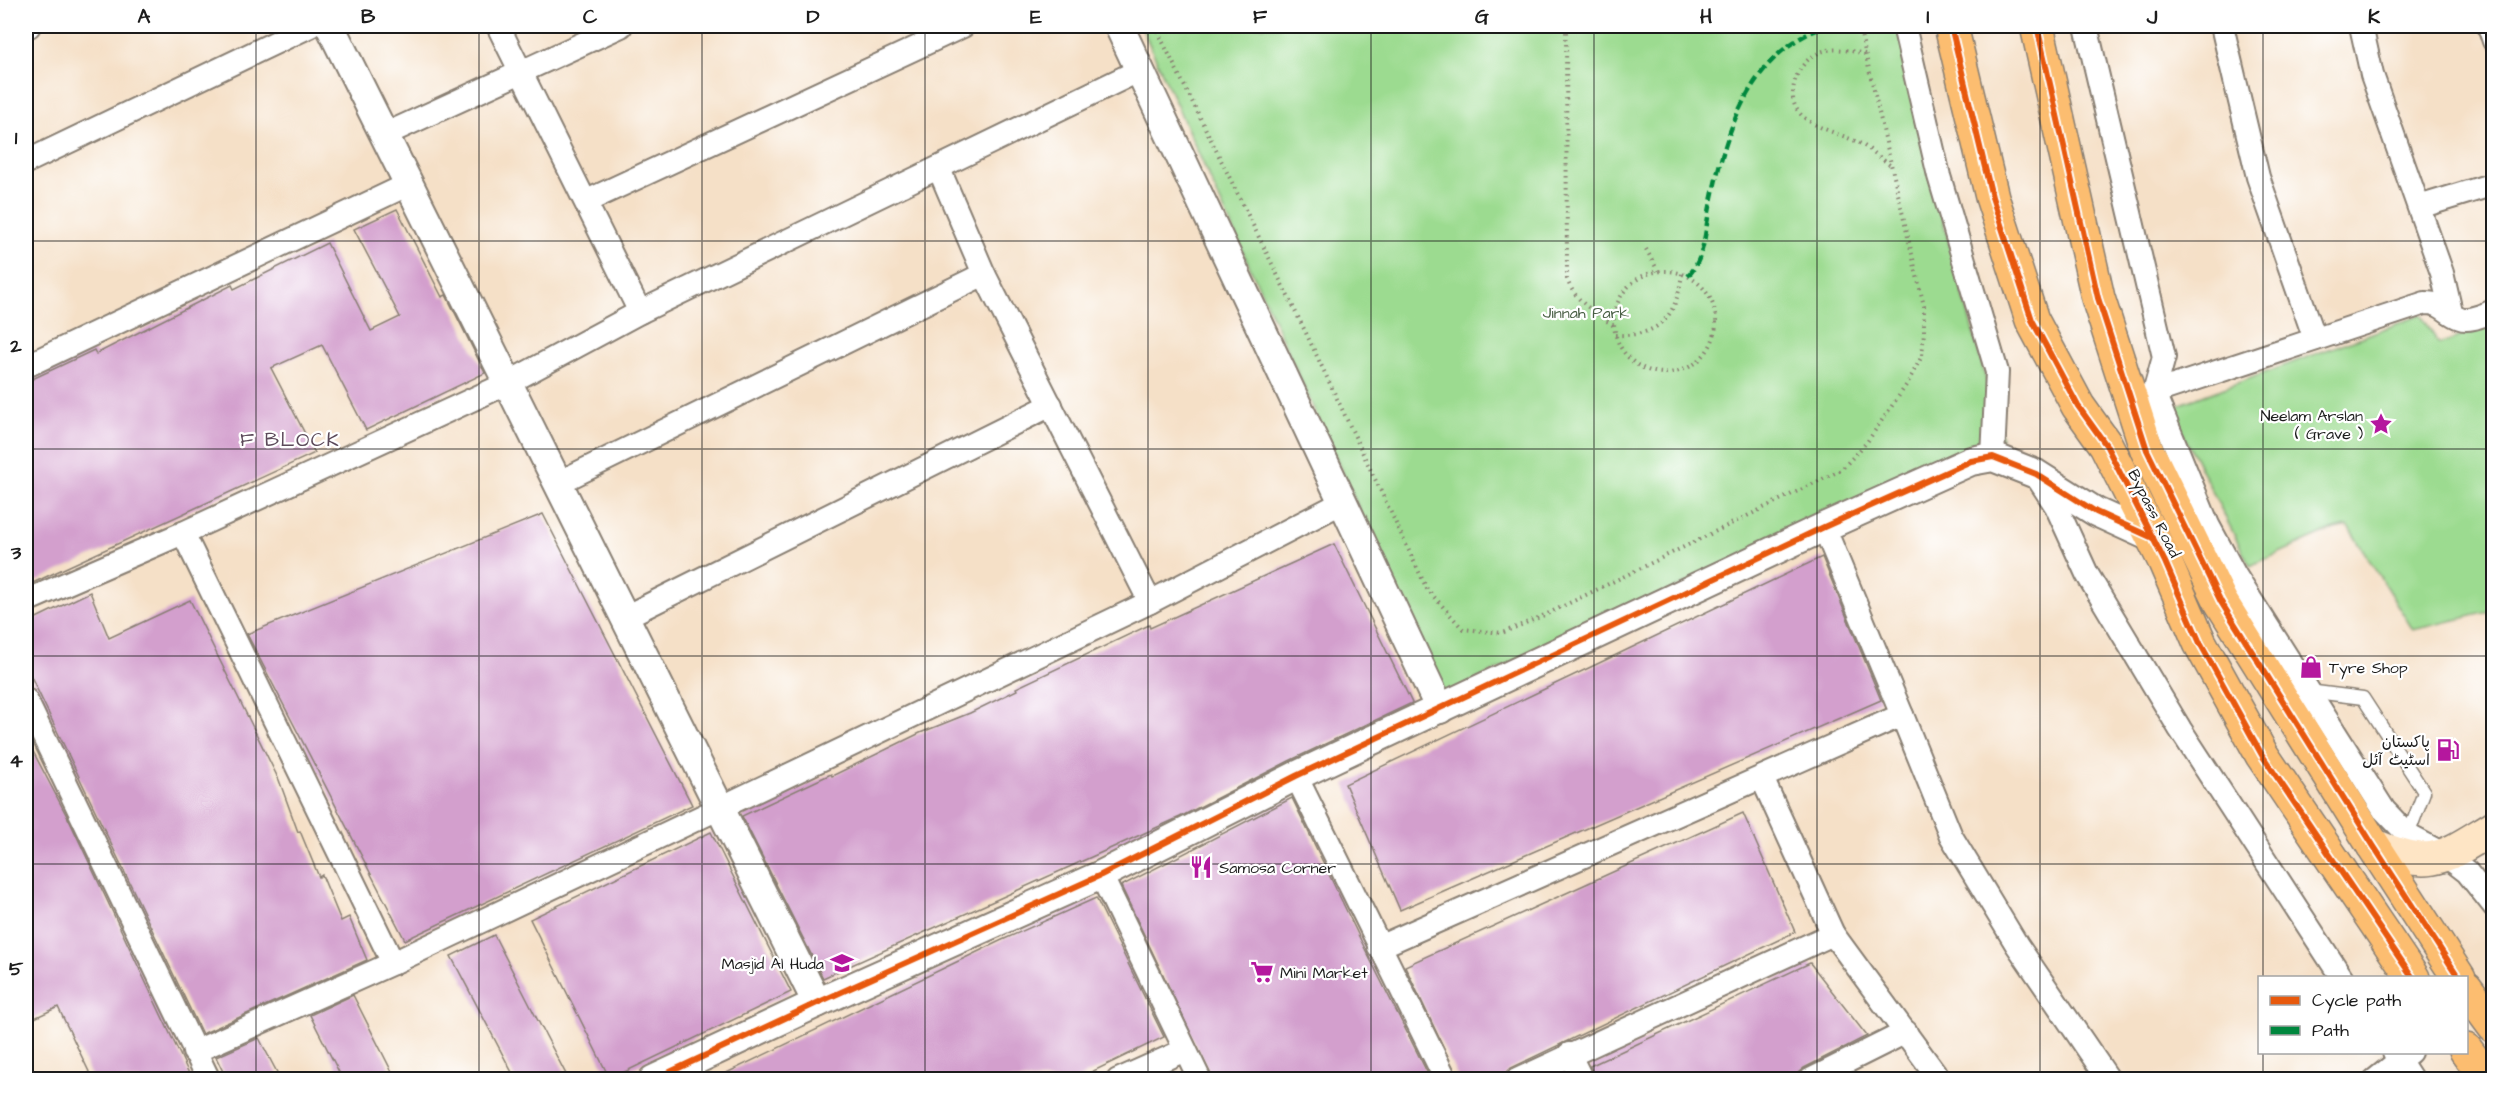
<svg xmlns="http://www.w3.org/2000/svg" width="2519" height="1105" font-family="'Architects Daughter','Playpen Sans Arabic',sans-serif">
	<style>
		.green { fill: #9cdb90; stroke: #5c7c56; stroke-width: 1.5 }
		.building { fill: #d39fcd }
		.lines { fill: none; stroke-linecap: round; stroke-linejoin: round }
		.service-casing { stroke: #887e72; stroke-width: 15 }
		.minor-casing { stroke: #887e72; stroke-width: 26 }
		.tertiary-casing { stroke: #887e72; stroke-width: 32 }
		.secondary-casing { stroke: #887e72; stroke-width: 36 }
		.primary-casing { stroke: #887e72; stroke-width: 36 }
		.path { stroke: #887e72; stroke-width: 4; stroke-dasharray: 1.5 4.5; stroke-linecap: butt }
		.service { stroke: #fff; stroke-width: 12 }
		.minor { stroke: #fff; stroke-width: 22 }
		.tertiary { stroke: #fff; stroke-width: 28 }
		.secondary { stroke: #fee5c5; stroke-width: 33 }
		.primary { stroke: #fcbd6f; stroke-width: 33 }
		.quiet { stroke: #00873e; stroke-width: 4.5; stroke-dasharray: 9 4.5; stroke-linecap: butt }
		.cycleway-casing { stroke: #fff; stroke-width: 10 }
		.cycleway { stroke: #e8590c; stroke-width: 6 }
		.grid { fill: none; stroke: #1c1c1c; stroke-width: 1.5; stroke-opacity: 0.55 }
		.labels { text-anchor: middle; stroke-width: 4.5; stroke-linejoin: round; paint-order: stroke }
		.park-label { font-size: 16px; fill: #495f45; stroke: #fff }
		.poi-label { font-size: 16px; fill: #1c1c1c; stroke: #fff; text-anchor: end }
		.street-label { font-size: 16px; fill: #1c1c1c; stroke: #fff }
		.quarter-label { font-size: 20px; letter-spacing: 1.5px; fill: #5c4a5a; stroke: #fff }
		.neatline { fill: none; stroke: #1c1c1c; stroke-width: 2 }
		.grid-label { font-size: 20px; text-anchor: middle; font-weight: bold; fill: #1c1c1c }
	</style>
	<rect width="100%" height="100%" fill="#fff"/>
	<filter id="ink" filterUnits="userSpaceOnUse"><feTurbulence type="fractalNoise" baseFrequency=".0167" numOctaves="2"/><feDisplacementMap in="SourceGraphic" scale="12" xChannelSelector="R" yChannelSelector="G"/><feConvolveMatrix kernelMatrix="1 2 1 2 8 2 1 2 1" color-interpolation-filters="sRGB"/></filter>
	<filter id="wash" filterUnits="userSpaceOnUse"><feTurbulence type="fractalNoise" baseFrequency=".008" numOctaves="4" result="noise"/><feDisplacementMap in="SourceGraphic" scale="24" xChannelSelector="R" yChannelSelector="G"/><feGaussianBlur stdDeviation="1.35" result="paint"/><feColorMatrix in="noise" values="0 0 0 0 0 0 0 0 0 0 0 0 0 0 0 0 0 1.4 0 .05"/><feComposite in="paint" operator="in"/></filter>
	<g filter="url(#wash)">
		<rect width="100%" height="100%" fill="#f5e0c7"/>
		<!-- green -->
		<g class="green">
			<polygon points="1141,26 1902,26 1935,191 2002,438 1443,695"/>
			<polygon points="2421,315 2439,344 2493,325 2493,611 2413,630 2348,526 2334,529 2250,566 2170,408"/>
		</g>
		<g id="blocks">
			<!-- building -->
			<g class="building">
				<polygon points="397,209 442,297 446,295 485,373 366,430 322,345 271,368 315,453 26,586 26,382 94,350 96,354 232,285 234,289 327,243 371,331 400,317 354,229"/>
				<polygon points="543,514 692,805 405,940 247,634"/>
				<polygon points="1334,544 1412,703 1289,761 1180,817 823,978 742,816 831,774 832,776 920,733 970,713 1017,690 1016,688 1149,625 1150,628"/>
				<polygon points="1822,557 1881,700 1400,910 1345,784"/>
				<polygon points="90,592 109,638 190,600 279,780 298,832 300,831 319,877 322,875 341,921 349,917 367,960 202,1034 26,666 26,623"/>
				<polygon points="26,738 70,822 192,1080 93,1080 58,1007 26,1022"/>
				<polygon points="1292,798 1367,953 1431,1080 1213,1080 1121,886"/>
				<polygon points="1743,813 1795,932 1511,1068 1506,1073 1504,1080 1459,1080 1405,966"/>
				<polygon points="711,832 791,992 610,1079 530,919"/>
				<polygon points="1096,898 1164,1037 1075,1080 712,1080 1000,941"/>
				<polygon points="494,935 535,1015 569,1080 516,1080 451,956"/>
				<polygon points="1810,963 1867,1036 1804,1068 1798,1073 1797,1080 1595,1080 1590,1066"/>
				<polygon points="353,995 396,1080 343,1080 310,1015"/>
				<polygon points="259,1038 281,1080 227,1080 216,1057"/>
			</g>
		</g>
	</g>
	<g filter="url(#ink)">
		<use href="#blocks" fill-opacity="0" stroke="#887e72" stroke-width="1.5"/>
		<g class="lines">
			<!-- service casing -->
			<g class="service-casing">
				<polyline id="service" points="2308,691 2363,698 2424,792 2407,838"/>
			</g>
			<!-- minor casing -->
			<g class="minor-casing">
				<g id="minor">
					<polyline points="498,26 640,312"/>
					<polyline points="1904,26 1939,176 1997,372 1993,457"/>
					<polyline points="2086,26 2164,357 2154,393 2208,525 2235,575 2384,810 2409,836 2445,855 2467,872 2494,906"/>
					<polyline points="2222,26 2258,177 2315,339"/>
					<polyline points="2361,26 2372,75 2442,273 2451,312"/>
					<polyline points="2489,26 2494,41"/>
					<polyline points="26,27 29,26"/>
					<polyline points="384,135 621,26"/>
					<polyline points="26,162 310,26"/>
					<polyline points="939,169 984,274 1150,602"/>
					<polyline points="587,201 963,26"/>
					<polyline points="2419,207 2494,184"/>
					<polyline points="26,366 409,184"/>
					<path d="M 2144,396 L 2425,303 C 2444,303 2445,313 2460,318 C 2470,322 2484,314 2494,311"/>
					<polyline points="2037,477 2056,506 2087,574 2180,729 2342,978"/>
					<polyline points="558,483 984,274"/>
					<polyline points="1824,527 1902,715"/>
					<polyline points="183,533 393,963"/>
					<polyline points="26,601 183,533 508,383 640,312 1140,70"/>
					<polyline points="625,617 1051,405"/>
					<polyline points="26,700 209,1080"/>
					<polyline points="1296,776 1446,1080"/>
					<polyline points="1762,778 1833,934"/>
					<polyline points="1101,875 1200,1080"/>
					<polyline points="1379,947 1902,715 1951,836 2017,945 2109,1080"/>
					<polyline points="194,1052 393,963 720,808 1150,602 1343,502"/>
					<polyline points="2394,1052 2412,1080"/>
					<polyline points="1569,1054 1582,1080"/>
					<polyline points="1118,1080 1185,1050"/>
					<polyline points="1517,1080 1833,934 1940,1080"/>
					<polyline points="1810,1080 1906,1032"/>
					<polyline points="2375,1080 2410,1052"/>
				</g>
			</g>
			<!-- tertiary casing -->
			<g class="tertiary-casing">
				<g id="tertiary">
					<polyline points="330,26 817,1003"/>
					<polyline points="1119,26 1440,709"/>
					<polyline points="653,1080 817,1003 1101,875 1296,776 1824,527 1971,461 1993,457 2036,474 2096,512 2153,538"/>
				</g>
			</g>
			<!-- secondary casing -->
			<g class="secondary-casing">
				<path id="secondary" d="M 2373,845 C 2431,871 2443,858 2494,827"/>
			</g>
			<!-- primary casing -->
			<g class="primary-casing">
				<g id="primary">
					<polyline points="1951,26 1992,197 2032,320 2078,406 2106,445 2165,562 2200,643 2262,755 2413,978"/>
					<polyline points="2037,26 2098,298 2147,450 2221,602 2373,845 2459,978"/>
					<polyline points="2466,988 2494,1026"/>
					<polyline points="2466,1050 2488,1080"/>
				</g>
			</g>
			<!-- path -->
			<g class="path">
				<polyline points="1155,26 1306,333 1427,589 1463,629 1502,633 1547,614 1841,470 1867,442 1907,384 1922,356 1924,332 1924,306 1859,26"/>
				<path d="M 1566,26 L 1567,279 C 1575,302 1595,312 1614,326"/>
				<path d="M 1865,54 C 1843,49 1822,44 1805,63 C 1797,72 1794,80 1793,92 C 1790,126 1839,131 1861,144 C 1871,150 1881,158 1891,166"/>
				<polyline points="1646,249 1658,271"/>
				<circle cx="1665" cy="322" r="51"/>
				<path d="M 1615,335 C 1660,337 1677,316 1682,273"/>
			</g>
			<!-- service -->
			<use href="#service" class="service"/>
			<!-- minor -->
			<use href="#minor" class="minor"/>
			<!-- tertiary -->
			<use href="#tertiary" class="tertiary"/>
			<!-- secondary -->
			<use href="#secondary" class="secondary"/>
			<!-- primary -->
			<use href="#primary" class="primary"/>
			<!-- quiet -->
			<path class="quiet" d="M 1688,276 C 1704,260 1705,232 1709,212 C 1723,139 1748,50 1828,26"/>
			<!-- cycleway casing -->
			<g class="cycleway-casing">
				<g id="cycleway">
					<polyline points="1951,26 1992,197 2032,320 2078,406 2106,445 2165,562 2200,643 2262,755 2413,978"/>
					<polyline points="2037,26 2098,298 2147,450 2221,602 2373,845 2459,978"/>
					<polyline points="653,1080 817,1003 1101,875 1296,776 1824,527 1971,461 1993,457 2036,474 2096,512 2153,538"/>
				</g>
			</g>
			<!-- cycleway -->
			<use href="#cycleway" class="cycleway"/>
		</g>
	</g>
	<!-- grid -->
	<path class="grid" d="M 256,26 L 256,1080M 479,26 L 479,1080M 702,26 L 702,1080M 925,26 L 925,1080M 1148,26 L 1148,1080M 1371,26 L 1371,1080M 1594,26 L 1594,1080M 1817,26 L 1817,1080M 2040,26 L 2040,1080M 2263,26 L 2263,978M 26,241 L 2494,241M 26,449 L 2494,449M 26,656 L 2494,656M 26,864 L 2494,864M 2263,1052 L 2263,1080"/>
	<!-- icons -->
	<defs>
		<g id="sight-bare" transform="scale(1.8)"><path d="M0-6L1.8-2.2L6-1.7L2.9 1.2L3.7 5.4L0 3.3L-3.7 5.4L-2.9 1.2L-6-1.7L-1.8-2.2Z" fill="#b5179e" stroke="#fff" stroke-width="2.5" paint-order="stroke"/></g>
		<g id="shop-bare" transform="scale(1.8)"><path d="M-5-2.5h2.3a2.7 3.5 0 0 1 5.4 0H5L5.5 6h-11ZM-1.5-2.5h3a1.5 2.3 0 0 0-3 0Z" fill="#b5179e" stroke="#fff" stroke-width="2.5" paint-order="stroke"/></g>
		<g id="fuel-bare" transform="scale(1.8)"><path d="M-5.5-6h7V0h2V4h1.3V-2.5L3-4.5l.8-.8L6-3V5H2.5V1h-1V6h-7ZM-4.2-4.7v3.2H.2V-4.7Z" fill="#b5179e" stroke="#fff" stroke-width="2.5" paint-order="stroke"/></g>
		<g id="restaurant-bare" transform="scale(1.8)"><path d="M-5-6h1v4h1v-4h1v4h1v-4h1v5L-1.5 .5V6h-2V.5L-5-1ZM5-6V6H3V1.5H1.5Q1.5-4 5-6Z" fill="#b5179e" stroke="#fff" stroke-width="2.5" paint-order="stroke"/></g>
		<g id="school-bare" transform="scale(1.8)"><path d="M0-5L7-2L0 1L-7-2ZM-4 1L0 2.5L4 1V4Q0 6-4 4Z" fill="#b5179e" stroke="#fff" stroke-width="2.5" paint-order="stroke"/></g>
		<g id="supermarket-bare" transform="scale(1.8)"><path d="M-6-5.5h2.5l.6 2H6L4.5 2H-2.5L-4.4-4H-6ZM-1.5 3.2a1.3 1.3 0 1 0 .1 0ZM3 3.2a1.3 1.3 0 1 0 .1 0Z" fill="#b5179e" stroke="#fff" stroke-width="2.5" paint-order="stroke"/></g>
	</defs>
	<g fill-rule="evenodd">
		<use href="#sight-bare" x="2381" y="424"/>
		<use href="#shop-bare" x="2311" y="667"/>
		<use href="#fuel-bare" x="2448" y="750"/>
		<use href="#restaurant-bare" x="1201" y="867"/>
		<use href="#school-bare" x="842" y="963"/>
		<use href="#supermarket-bare" x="1262" y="972"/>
	</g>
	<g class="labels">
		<!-- park labels -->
		<g class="park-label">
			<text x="1586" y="318">Jinnah Park</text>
		</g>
		<!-- poi labels -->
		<g class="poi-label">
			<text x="2363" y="421">Neelam Arslan<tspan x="2363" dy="18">( Grave )</tspan></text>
			<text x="2329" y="673" text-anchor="start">Tyre Shop</text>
			<text x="2430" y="747">پاکستان<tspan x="2430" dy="18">اسٹیٹ آئل</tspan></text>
			<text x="1219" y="873" text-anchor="start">Samosa Corner</text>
			<text x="824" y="969">Masjid Al Huda</text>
			<text x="1280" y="978" text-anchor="start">Mini Market</text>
		</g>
		<!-- street labels -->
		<g class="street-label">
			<text transform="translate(2155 513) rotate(63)" y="6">Bypass Road</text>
		</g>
		<!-- quarter labels -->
		<g class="quarter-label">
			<text x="290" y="446">F BLOCK</text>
		</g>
	</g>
	<!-- margin -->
	<rect width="2519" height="1105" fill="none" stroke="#fff" stroke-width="66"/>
	<!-- legend -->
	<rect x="2258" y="976" width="210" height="78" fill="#ffffff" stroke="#a4a4a4" stroke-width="1.5"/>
	<rect x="2270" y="996" width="30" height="9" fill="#e8590c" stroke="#a4a4a4" stroke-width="1.5"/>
	<text x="2312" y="1006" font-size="18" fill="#1c1c1c">Cycle path</text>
	<rect x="2270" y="1026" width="30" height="9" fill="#00873e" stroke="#a4a4a4" stroke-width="1.5"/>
	<text x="2312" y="1036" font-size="18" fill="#1c1c1c">Path</text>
	<rect x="33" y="33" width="2453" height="1039" class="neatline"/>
	<g class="grid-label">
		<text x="144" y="23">A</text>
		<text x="368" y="23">B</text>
		<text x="590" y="23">C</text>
		<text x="813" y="23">D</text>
		<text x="1036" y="23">E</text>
		<text x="1260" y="23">F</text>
		<text x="1482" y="23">G</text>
		<text x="1706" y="23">H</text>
		<text x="1928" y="23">I</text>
		<text x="2152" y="23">J</text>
		<text x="2374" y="23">K</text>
		<text x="16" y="144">1</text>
		<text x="16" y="352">2</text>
		<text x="16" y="559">3</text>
		<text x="16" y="767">4</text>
		<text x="16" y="975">5</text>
	</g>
</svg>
